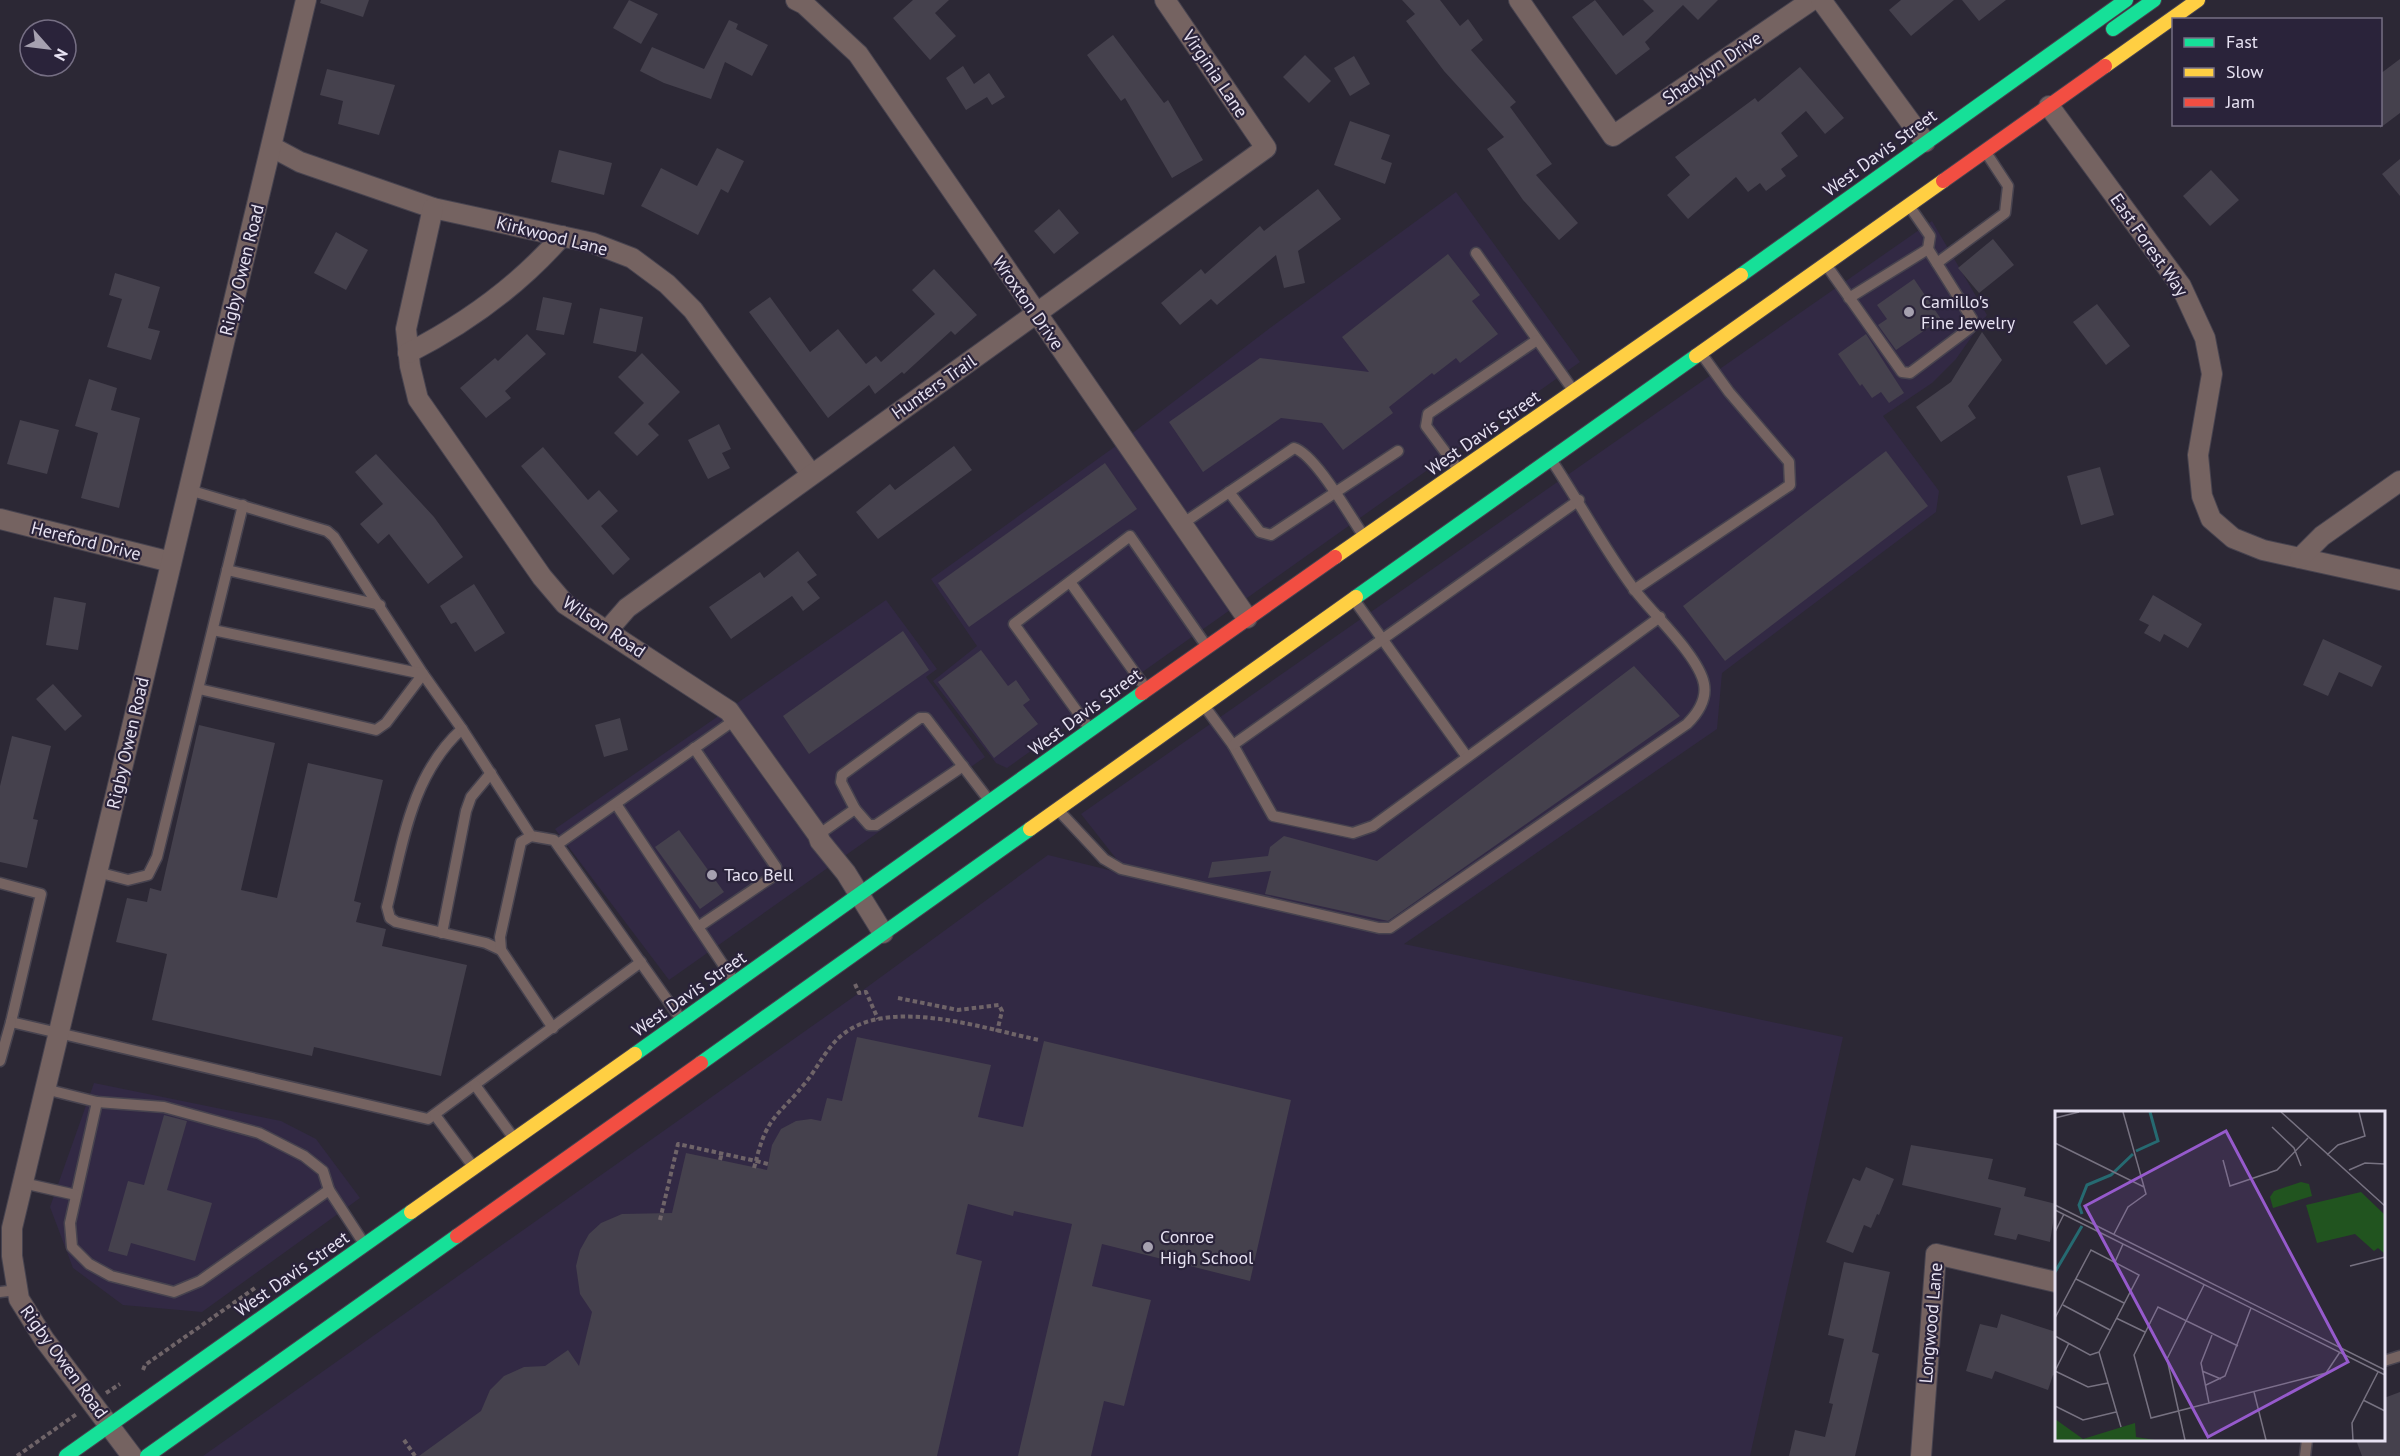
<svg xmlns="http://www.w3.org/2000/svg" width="2400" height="1456" font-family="'PT Sans',sans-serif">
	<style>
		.built { fill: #322944 }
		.building { fill: #45414d }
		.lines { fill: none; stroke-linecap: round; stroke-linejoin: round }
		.lane-casing { stroke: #47434f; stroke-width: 13 }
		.street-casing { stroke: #47434f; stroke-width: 22 }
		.fast-casing { stroke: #47434f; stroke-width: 16 }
		.slow-casing { stroke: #47434f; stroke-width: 16 }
		.jam-casing { stroke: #47434f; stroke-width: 16 }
		.path { stroke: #6f6468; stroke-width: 4; stroke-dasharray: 4.5 3; stroke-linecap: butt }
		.lane { stroke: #756361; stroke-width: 10 }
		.street { stroke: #756361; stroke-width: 20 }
		.fast { stroke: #16e098; stroke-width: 14 }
		.slow { stroke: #ffcf43; stroke-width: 14 }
		.jam { stroke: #f24e42; stroke-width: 14 }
		.poi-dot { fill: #a6a1b0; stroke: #2a233a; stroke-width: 2 }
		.labels { text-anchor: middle; stroke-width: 4.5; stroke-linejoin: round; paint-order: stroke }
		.street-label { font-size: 18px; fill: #e7e2f2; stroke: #2a233a }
		.poi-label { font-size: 18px; fill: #e7e2f2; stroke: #2a233a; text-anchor: start }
		.inset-river { fill: none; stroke: #266a71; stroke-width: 3 }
		.inset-road { fill: none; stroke: #777281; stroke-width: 1.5 }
		.view { fill: #965acc; fill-opacity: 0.15; stroke: #965acc; stroke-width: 3 }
		.inset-edge { fill: none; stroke: #e7e2f2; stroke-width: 3 }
	</style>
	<rect width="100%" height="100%" fill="#2c2835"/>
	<!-- built -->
	<g class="built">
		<polygon points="1456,192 1580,362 1007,768 996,763 933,681 977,646 931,579 1113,448 1270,328"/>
		<polygon points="1932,221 1987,315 1956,359 1932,383 1883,416 1939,491 1936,512 1722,673 1717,729 1404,944 1843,1037 1750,1456 203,1456 859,993 1048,855 1129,875 1081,814"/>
		<polygon points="886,600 937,669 926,677 985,757 669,980 555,829"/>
		<polygon points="94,1083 281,1121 316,1139 360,1198 202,1312 123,1305 73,1268 50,1207"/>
	</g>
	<!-- building -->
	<g class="building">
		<polygon points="321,0 369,0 363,17 320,3"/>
		<polygon points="629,0 658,14 641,44 613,28"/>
		<polygon points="913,0 949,0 935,13 956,36 930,60 893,18"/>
		<polygon points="1402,0 1440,0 1460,26 1468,19 1483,40 1471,50 1516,102 1510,107 1552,164 1536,175 1578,223 1559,240 1523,200 1487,149 1504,137 1444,71 1406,21 1415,14"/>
		<polygon points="1595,0 1623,36 1654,11 1643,0 1718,0 1698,20 1683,5 1645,42 1650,49 1616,75 1572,17"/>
		<polygon points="1901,0 1954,0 1911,36 1889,10"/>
		<polygon points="1962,0 2006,0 1979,21"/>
		<polygon points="729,20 738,24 736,29 768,45 752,76 725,62 711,99 664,83 640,71 652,47 704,69"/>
		<polygon points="1113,35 1164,103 1168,100 1203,160 1172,178 1125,98 1121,101 1087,55"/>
		<polygon points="1305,55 1331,81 1309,103 1283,77"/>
		<polygon points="1354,56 1370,84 1350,96 1334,68"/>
		<polygon points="2400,59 2400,113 2380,128 2380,74"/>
		<polygon points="963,66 974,84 989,73 1005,97 992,105 987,97 966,110 946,78"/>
		<polygon points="1800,67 1844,118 1825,134 1806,111 1781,133 1798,156 1781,169 1786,176 1766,191 1760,183 1748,192 1736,177 1688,219 1667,195 1690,175 1675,157 1755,98 1758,102"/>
		<polygon points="327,69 395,85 379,135 338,124 343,101 320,95"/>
		<polygon points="1350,121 1390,135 1381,159 1392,163 1385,184 1334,165"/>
		<polygon points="717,148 744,161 728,193 721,189 698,235 641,206 661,168 697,186"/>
		<polygon points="559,150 612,163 604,195 551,182"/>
		<polygon points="2400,159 2400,196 2382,174"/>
		<polygon points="2211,170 2239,200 2210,226 2183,196"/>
		<polygon points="1318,189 1341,219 1298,251 1305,283 1284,288 1276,255 1217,305 1211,299 1180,325 1161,303 1201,269 1205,274 1260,226 1264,231"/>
		<polygon points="1059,209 1079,233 1054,254 1034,231"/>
		<polygon points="336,232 368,250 346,290 314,273"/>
		<polygon points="1993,239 2014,265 1979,293 1958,268"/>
		<polygon points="1448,254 1480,295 1472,301 1498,334 1460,363 1456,358 1434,375 1432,373 1389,407 1393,413 1343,450 1322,423 1281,418 1203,472 1169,422 1260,358 1369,372 1342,337"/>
		<polygon points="934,269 977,315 955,335 951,331 904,374 902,372 875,394 869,385 828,418 749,312 770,297 810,352 838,329 866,364 876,356 881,362 935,314 912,290"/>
		<polygon points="115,273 160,287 148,328 160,331 151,360 107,347 122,299 109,295"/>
		<polygon points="1914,279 1941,319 1896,350 1878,325 1887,319 1877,305"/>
		<polygon points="543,297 572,303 564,335 536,330"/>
		<polygon points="2097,304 2130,346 2106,365 2073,322"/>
		<polygon points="600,308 643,317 636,352 593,343"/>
		<polygon points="1982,332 2002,360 1968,406 1976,418 1941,442 1916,407 1951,382"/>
		<polygon points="527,334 546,354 505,391 511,398 486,418 460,388 495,358 498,361"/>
		<polygon points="1866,334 1904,393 1889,403 1881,392 1872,398 1862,384 1860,386 1838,354"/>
		<polygon points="642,353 680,392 648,424 659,435 637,456 614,433 644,403 618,377"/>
		<polygon points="89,379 117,388 111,410 140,418 119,508 81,498 98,433 75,426"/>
		<polygon points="20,420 59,430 47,474 7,464"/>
		<polygon points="719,424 731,449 722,453 730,468 708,479 688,440"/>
		<polygon points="954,446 972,470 878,539 856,512 890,484 895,490"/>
		<polygon points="543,447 588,500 599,490 618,511 601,526 630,559 613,575 521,466"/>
		<polygon points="1886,451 1928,506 1725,661 1683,606"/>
		<polygon points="376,454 434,517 463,557 428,584 389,534 378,544 360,524 383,504 355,472"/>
		<polygon points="1105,463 1137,509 969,627 938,583"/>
		<polygon points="2100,467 2114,515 2081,525 2067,476"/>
		<polygon points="798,551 817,575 807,582 820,598 803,611 792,596 731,639 709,607 760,572 764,578"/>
		<polygon points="474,584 505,633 475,652 456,622 451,624 440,606"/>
		<polygon points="2153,595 2202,624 2188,648 2164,634 2160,642 2144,633 2149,625 2139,620"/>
		<polygon points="54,597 86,603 78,650 46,645"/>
		<polygon points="903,631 929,670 809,754 783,716"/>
		<polygon points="2323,639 2382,666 2372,687 2339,672 2328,696 2303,685"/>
		<polygon points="981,650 1008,686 1016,680 1030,700 1023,705 1038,724 994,758 938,682"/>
		<polygon points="1634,666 1680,716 1388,921 1265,894 1271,871 1208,878 1212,862 1268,856 1270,847 1284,836 1377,861"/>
		<polygon points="53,684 82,716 65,731 36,699"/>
		<polygon points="620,718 628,750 604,757 595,725"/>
		<polygon points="199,725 275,743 241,890 277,898 308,763 383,780 354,901 361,903 356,922 386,929 382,946 467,965 441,1076 314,1047 312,1056 152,1020 167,954 116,942 127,898 147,902 150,888 161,891"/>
		<polygon points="12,736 51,746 33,819 38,820 27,868 0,862 0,786"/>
		<polygon points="679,830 724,892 700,909 655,847"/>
		<polygon points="857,1037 991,1065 978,1117 1023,1127 1044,1041 1291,1100 1250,1281 1102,1244 1092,1286 1151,1300 1124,1406 1104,1401 1091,1456 1018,1456 1072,1224 1014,1211 1013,1216 968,1204 956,1254 982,1261 937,1456 419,1456 481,1411 490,1390 504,1376 524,1367 545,1366 568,1350 579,1366 592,1312 580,1294 576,1266 580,1250 589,1234 601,1223 622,1214 672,1213 686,1153 767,1170 772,1145 781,1129 796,1121 811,1119 821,1121 827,1098 842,1101"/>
		<polygon points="164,1115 187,1121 167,1190 212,1203 195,1261 131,1243 127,1256 108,1251 128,1181 144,1185"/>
		<polygon points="1911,1145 1993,1159 1988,1179 2026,1188 2024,1196 2056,1204 2050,1242 2018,1234 2016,1240 1994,1235 2001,1208 1902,1185"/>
		<polygon points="1866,1167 1894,1179 1879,1215 1877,1214 1871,1228 1864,1225 1853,1253 1826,1242 1853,1178 1860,1181"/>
		<polygon points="1844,1262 1890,1272 1872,1352 1879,1354 1855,1456 1789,1456 1795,1430 1825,1437 1833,1404 1829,1403 1844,1339 1828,1335"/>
		<polygon points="2001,1314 2056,1332 2056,1376 2053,1375 2048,1390 1995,1371 1992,1379 1966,1371 1980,1324 1997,1328"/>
		<polygon points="2400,1392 2400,1456 2362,1456 2356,1440 2384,1440 2384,1398"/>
	</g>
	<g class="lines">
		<!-- lane casing -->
		<g class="lane-casing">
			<g id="lane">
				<polyline points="1476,253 1573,390"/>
				<polyline points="1937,263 2005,213 2008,186 1987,154"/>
				<polyline points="1827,266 1902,372 1910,373 1970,328 1972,319 1928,249 1930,236 1910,207"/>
				<polyline points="1849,298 1928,249"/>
				<polyline points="1458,469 1426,426 1428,414 1537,340"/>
				<path d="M 189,490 L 327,531 L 334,537 L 423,674 L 462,729 C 411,775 403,843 387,907 L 390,918 L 396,922 L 486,943 L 501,950"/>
				<polyline points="1229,492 1260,532 1271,535 1398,451"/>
				<path d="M 1182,524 L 1294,448 C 1315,454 1350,516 1363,535"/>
				<polyline points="227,570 380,605"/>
				<polyline points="1070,582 1145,687"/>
				<polyline points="1634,590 1790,485 1789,462 1729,392 1703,356"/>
				<polyline points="1355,601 1467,757"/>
				<polyline points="199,689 376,730 386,723 423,674 213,630"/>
				<polyline points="1205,707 1233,745 1273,816 1353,833 1373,826 1660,617"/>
				<polyline points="1089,728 1014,624 1130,536 1205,644"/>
				<polyline points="462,729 531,836 554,840 680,1018"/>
				<polyline points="1233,745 1579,500"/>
				<polyline points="694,748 776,867 775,875 698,927"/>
				<polyline points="616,804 734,981"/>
				<polyline points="855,809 869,825 876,825 963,766"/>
				<path d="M 1060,812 L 1104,859 L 1121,869 L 1379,928 L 1390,928 L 1687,724 C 1697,714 1707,700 1704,684 C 1699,656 1651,612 1634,589 C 1604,549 1580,503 1552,461"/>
				<polyline points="818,835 855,809 841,782 842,775 920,718 926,718 988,799"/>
				<polyline points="531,836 521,842 500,937 501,950 553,1028"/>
				<polyline points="558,844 736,719"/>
				<polyline points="97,872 128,880 148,875 157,857 243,505"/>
				<polyline points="0,883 41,894 11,1022 428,1119 641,962"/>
				<polyline points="442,933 466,811 471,797 491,773"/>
				<polyline points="0,1061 11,1022"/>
				<polyline points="475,1085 513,1137"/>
				<polyline points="45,1089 97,1102 164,1107 259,1133 304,1156 323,1171 329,1190"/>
				<polyline points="97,1102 70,1223 72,1247 89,1264 111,1276 174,1292 200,1281 329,1190 363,1242"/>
				<polyline points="435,1115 472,1165"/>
				<polyline points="23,1183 76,1195"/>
				<polyline points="0,1292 17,1290"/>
				<polyline points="2384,1361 2400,1356"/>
				<polyline points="2305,1456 2307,1440"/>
			</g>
		</g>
		<!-- street casing -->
		<g class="street-casing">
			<g id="street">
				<polyline points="796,0 804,4 858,54 1247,618"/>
				<polyline points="1519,0 1613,136 1812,0"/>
				<polyline points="1821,0 1925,142"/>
				<polyline points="2049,106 2181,286 2205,338 2212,374 2198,455 2202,496 2211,519 2233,538 2263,550 2400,580"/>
				<polyline points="272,147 300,162 433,208 593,243 632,258 667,284 693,310 811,474"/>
				<polyline points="433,208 406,329 410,366 418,399 542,577 565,604 729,711 818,835 820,841 846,873 883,933"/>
				<path d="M 408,353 C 465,324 520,284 562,236"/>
				<polyline points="0,519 171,562"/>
				<polyline points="2300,558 2322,536 2400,481"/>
				<polyline points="607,631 627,608 1266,148 1165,0"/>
				<polyline points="132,1456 44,1339 19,1299 12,1256 12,1228 306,0"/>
				<polyline points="1921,1456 1936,1254 2056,1282"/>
			</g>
		</g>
		<!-- fast casing -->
		<g class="fast-casing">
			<g id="fast">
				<polyline points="2113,29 2154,0"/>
				<polyline points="1741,275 2126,0"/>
				<polyline points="1356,597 1696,356"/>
				<polyline points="635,1054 1142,693"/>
				<polyline points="701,1063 1030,829"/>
				<polyline points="66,1456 411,1212"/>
				<polyline points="147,1456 457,1236"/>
			</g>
		</g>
		<!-- slow casing -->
		<g class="slow-casing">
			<g id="slow">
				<polyline points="2105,66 2198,0"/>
				<polyline points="1696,356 1943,181"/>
				<polyline points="1335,557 1741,275"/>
				<polyline points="1030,829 1356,597"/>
				<polyline points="411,1212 635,1054"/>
			</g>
		</g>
		<!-- jam casing -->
		<g class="jam-casing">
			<g id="jam">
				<polyline points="1943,181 2105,66"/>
				<polyline points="1142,693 1335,557"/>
				<polyline points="457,1236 701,1063"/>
			</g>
		</g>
		<!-- path -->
		<g class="path">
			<polyline points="855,984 859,993 866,992 878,1019"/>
			<polyline points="898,998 958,1010 999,1005 1002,1011 997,1032"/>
			<polyline points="720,1160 722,1153"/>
			<polyline points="754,1168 756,1161 768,1164"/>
			<path d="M 660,1220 L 678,1144 L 756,1161 C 767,1115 779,1116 806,1082 C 819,1066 829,1043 846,1032 C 894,998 986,1029 1039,1040"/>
			<polyline points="143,1370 145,1365 255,1288"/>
			<polyline points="106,1393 120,1384"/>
			<polyline points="404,1440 415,1456"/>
			<polyline points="17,1456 78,1413"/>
		</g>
		<!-- lane -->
		<use href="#lane" class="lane"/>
		<!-- street -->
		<use href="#street" class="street"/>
		<!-- fast -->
		<use href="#fast" class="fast"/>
		<!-- slow -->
		<use href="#slow" class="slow"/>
		<!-- jam -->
		<use href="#jam" class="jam"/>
	</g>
	<!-- markers -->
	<g class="poi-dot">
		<circle cx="1909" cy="312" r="6"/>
		<circle cx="712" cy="875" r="6"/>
		<circle cx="1148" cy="1247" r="6"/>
	</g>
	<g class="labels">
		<!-- street labels -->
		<g class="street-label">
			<text transform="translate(1712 68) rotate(-34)" y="6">Shadylyn Drive</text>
			<text transform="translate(1215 74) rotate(56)" y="6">Virginia Lane</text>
			<text transform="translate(1880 153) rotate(-36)" y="6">West Davis Street</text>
			<text transform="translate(552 236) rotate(14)" y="6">Kirkwood Lane</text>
			<text transform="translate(2149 245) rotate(55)" y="6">East Forest Way</text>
			<text transform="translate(242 270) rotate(-76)" y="6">Rigby Owen Road</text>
			<text transform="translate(1028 303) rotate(55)" y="6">Wroxton Drive</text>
			<text transform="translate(934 387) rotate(-35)" y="6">Hunters Trail</text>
			<text transform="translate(1483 433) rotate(-35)" y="6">West Davis Street</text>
			<text transform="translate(86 541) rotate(14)" y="6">Hereford Drive</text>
			<text transform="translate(604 627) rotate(34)" y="6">Wilson Road</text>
			<text transform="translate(1085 712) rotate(-36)" y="6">West Davis Street</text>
			<text transform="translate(128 743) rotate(-77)" y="6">Rigby Owen Road</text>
			<text transform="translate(689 994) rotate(-35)" y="6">West Davis Street</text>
			<text transform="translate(292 1274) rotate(-35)" y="6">West Davis Street</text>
			<text transform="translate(1931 1323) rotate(-85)" y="6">Longwood Lane</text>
			<text transform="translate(64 1362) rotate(54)" y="6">Rigby Owen Road</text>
		</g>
		<!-- poi labels -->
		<g class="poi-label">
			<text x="1921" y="308">Camillo's<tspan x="1921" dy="21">Fine Jewelry</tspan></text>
			<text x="724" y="881">Taco Bell</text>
			<text x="1160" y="1243">Conroe<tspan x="1160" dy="21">High School</tspan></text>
		</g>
	</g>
	<!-- overview -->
	<g transform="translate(2055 1111)">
		<rect width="330" height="330" fill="#2c2835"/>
		<path d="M 246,71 L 254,73 L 257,85 L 218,97 L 215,86 L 219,80 ZM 306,81 L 330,104 L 330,143 L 323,137 L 319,140 L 300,123 L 262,132 L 251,94 ZM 0,308 L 28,328 L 80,312 L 81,326 L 100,329 L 0,329 Z" fill="#21541f"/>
		<path class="inset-river" d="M 81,40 L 103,30 L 95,1M 27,103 L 24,94 L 32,74 L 56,64 L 78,43M 0,161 L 27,115"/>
		<path class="inset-road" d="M 226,1 L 330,95M 0,7 L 24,1M 217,16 L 239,37 L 246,55M 0,32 L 89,76M 272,44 L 283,34 L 310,25 L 304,1M 168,49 L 175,75 L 222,59 L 253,27M 294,59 L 310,52 L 330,53M 0,94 L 330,259M 0,99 L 330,264M 0,121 L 9,103M 59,123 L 73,96 L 91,83 L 68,1M 60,151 L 68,133M 295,155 L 330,146M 21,168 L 69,192M 8,194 L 55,219M 0,207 L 36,139 L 84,164 L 44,241 L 66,316M 61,207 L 90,221M 0,225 L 35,244 L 44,241M 183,235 L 103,196 L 79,244 L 96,307 L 271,262 L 285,241M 0,260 L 33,276 L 53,272M 0,260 L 14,232M 147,260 L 166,268M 151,274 L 170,265 L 196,197M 199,281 L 211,329M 308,289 L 330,300M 154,292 L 146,252 L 157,224M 0,295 L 28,309 L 61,301M 130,329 L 112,248 L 149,174M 298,329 L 297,312 L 323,261"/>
		<path class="view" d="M 171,20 L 293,251 L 153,326 L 30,95 Z"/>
		<rect width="330" height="330" class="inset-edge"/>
	</g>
	<!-- legend -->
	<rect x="2172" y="18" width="210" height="108" fill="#2a233a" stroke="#766f84" stroke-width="1.5"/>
	<rect x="2184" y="38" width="30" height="9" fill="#16e098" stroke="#766f84" stroke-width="1.5"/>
	<text x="2226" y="48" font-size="18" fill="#e7e2f2">Fast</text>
	<rect x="2184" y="68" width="30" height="9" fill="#ffcf43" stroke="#766f84" stroke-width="1.5"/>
	<text x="2226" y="78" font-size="18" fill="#e7e2f2">Slow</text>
	<rect x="2184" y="98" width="30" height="9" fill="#f24e42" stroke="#766f84" stroke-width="1.5"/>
	<text x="2226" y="108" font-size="18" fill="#e7e2f2">Jam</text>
	<!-- north arrow -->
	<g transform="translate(48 48) rotate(118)"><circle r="28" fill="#2a233a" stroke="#766f84" stroke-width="1.5"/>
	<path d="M0-4.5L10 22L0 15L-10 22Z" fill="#a6a1b0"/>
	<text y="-9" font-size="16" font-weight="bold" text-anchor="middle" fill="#e7e2f2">N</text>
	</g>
</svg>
